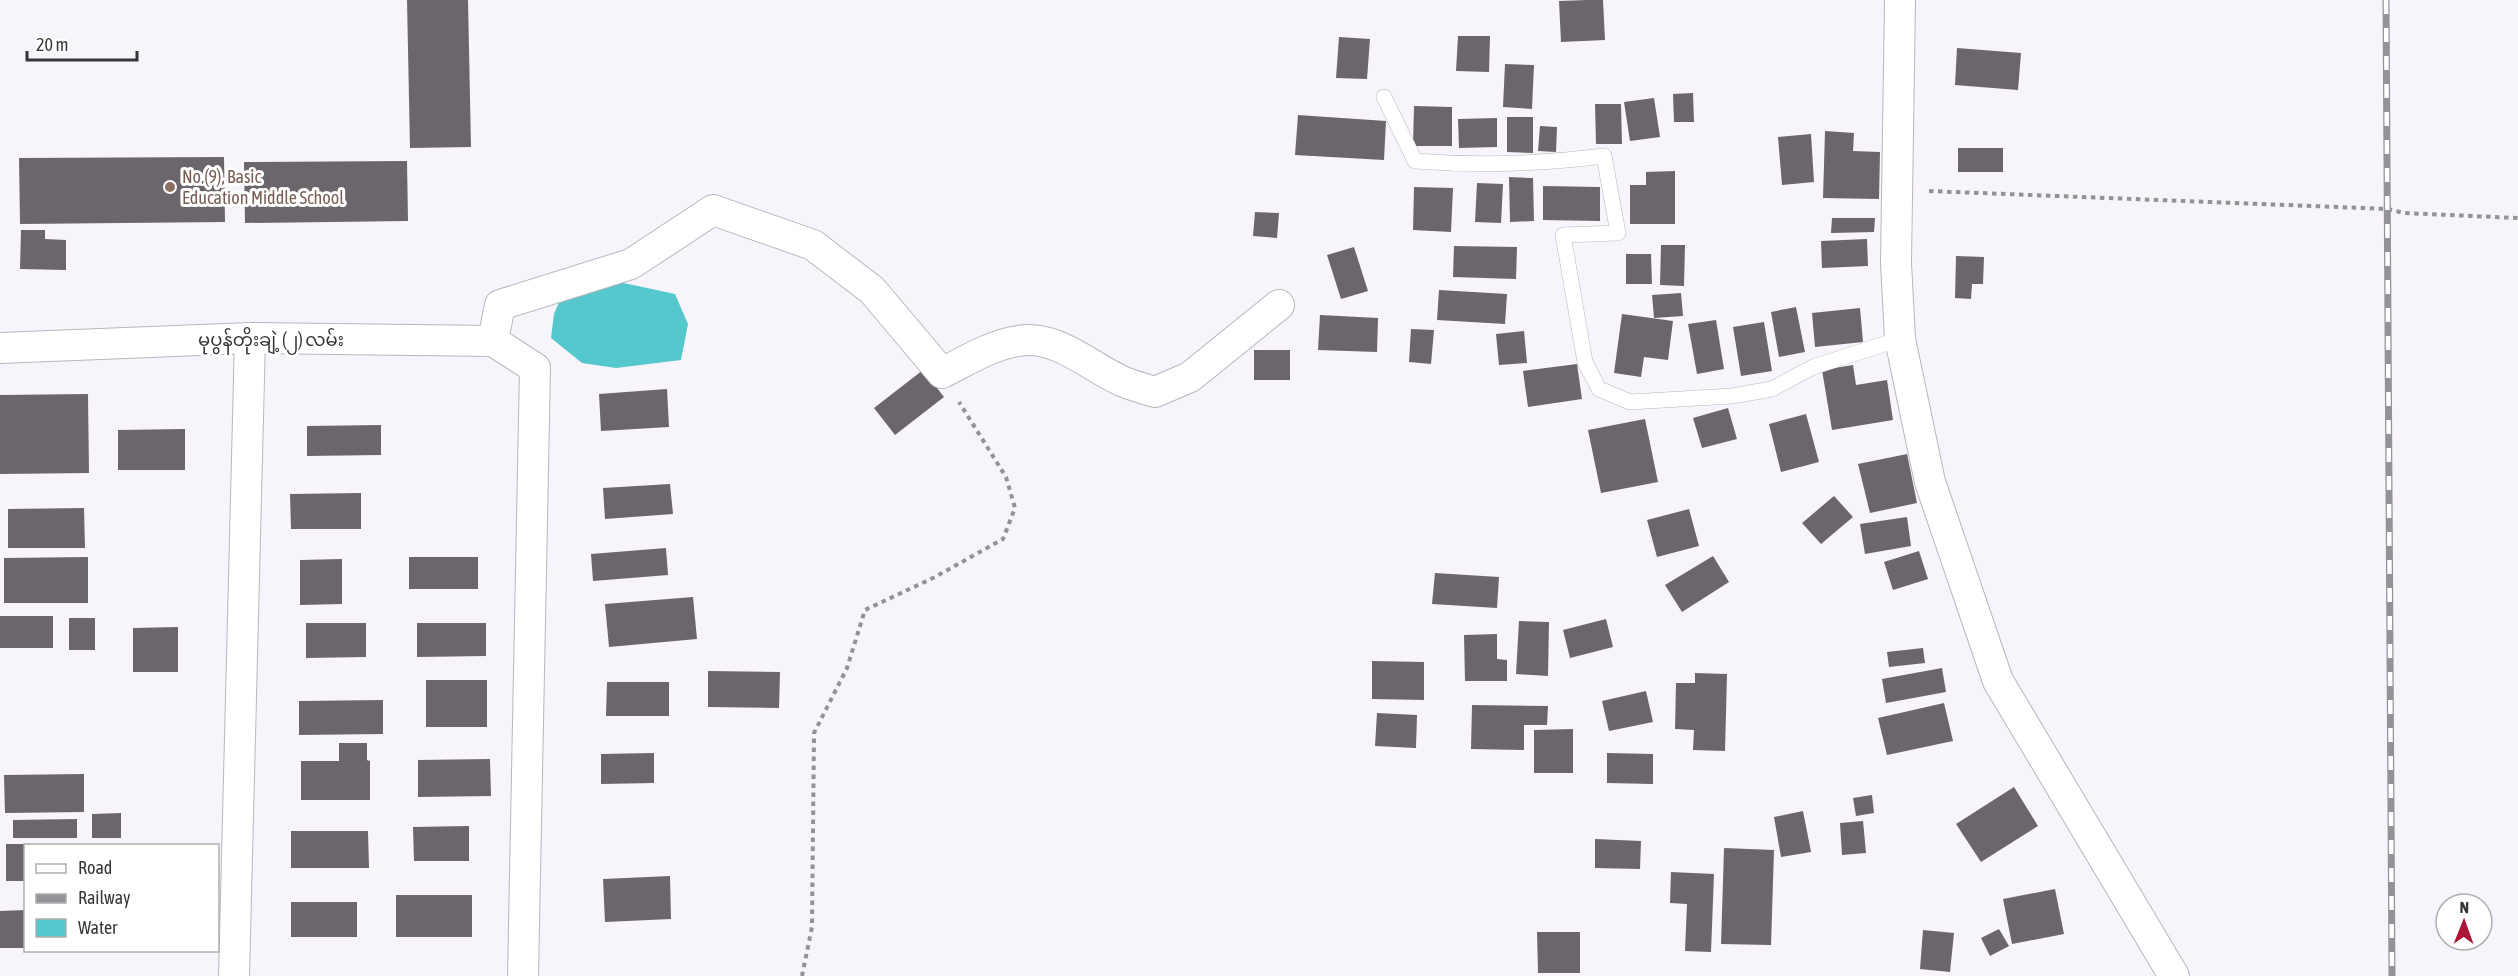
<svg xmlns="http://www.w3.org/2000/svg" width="2518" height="976" font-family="'Asap Condensed','Noto Sans Myanmar',sans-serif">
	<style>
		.water { fill: #54c8cc }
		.building { fill: #6b666b }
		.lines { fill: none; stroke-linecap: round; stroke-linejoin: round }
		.service-casing { stroke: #bab6bd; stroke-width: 16 }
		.minor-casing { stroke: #bab6bd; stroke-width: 32 }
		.path { stroke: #959297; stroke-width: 4; stroke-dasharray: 4.5 4.5; stroke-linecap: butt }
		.service { stroke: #fff; stroke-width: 15 }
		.minor { stroke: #fff; stroke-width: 30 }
		.rail-casing { stroke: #959297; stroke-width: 7 }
		.rail { stroke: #fff; stroke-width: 4.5; stroke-dasharray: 14; stroke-linecap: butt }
		.education-dot { fill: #8d6e63; stroke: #fff; stroke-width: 2 }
		.labels { text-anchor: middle; stroke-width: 6; stroke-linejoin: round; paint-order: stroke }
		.education-label { font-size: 18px; fill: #785e54; stroke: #fff; text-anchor: start }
		.street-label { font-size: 18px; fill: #373538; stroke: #fff }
	</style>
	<rect width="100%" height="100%" fill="#f8f4fb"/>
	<!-- water -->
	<polygon class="water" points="619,282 675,294 688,324 681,360 616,368 582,363 551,338 554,314 562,295"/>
	<!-- building -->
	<g class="building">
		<polygon points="407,0 468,0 471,147 410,148"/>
		<polygon points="1587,0 1603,0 1605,40 1561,42 1559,1"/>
		<polygon points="1458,36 1490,36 1489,72 1456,71"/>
		<polygon points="1339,37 1370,39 1367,79 1336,78"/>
		<polygon points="1957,48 2021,53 2018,90 1955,85"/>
		<polygon points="1505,64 1534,65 1532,109 1503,107"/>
		<polygon points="1693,93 1694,122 1674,122 1673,94"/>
		<polygon points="1654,98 1660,137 1630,141 1624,102"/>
		<polygon points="1595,104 1621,104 1622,144 1596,144"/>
		<polygon points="1414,106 1452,107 1452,146 1413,146"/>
		<polygon points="1298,115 1386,121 1384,160 1295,155"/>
		<polygon points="1507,117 1533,117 1533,153 1507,152"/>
		<polygon points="1497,118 1497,147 1459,148 1458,119"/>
		<polygon points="1540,126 1557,127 1556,152 1538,151"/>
		<polygon points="1825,131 1854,133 1853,151 1880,152 1879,199 1823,198"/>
		<polygon points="1811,134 1814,182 1782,185 1778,137"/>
		<rect x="1958" y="148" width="45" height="24"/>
		<polygon points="224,157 225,222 20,224 19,158"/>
		<polygon points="407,161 408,221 245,223 244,162"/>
		<polygon points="1675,171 1675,224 1630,224 1630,185 1646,185 1646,172"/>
		<polygon points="1509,177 1533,178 1534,221 1510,222"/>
		<polygon points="1477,183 1503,184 1501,223 1475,222"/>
		<polygon points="1543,186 1600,187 1600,221 1543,220"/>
		<polygon points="1414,187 1453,188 1451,232 1413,230"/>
		<polygon points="1255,212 1279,213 1277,238 1253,236"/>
		<polygon points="1832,218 1875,218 1874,232 1831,233"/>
		<polygon points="21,230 45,230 45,239 66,240 66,270 20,269"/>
		<polygon points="1867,239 1868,266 1822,268 1821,241"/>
		<polygon points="1661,245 1685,245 1684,286 1660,285"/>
		<polygon points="1454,246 1517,247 1516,279 1453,277"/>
		<polygon points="1354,247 1368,291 1341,299 1327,255"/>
		<polygon points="1626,254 1651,254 1652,284 1626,284"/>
		<polygon points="1956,256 1984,257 1983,284 1972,284 1971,299 1955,298"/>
		<polygon points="1439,290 1507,294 1505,324 1437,320"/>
		<polygon points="1681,293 1683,316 1654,318 1652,295"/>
		<polygon points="1796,307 1805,352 1779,357 1771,312"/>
		<polygon points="1860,308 1863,342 1815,347 1812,313"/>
		<polygon points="1622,314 1673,321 1668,360 1644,357 1641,377 1614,373"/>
		<polygon points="1320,315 1378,318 1377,352 1318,350"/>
		<polygon points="1716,320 1724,369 1697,374 1688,324"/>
		<polygon points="1764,322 1772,371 1741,376 1733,327"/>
		<polygon points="1411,329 1434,330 1431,364 1409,362"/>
		<polygon points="1524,331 1527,363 1499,365 1496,334"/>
		<rect x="1254" y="350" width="36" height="30"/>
		<polygon points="1577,364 1582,399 1528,407 1523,371"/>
		<polygon points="1853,365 1856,385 1887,380 1893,420 1832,430 1822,370"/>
		<polygon points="923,370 944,397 895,435 874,408"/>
		<polygon points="667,389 669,427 601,431 599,394"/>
		<polygon points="88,394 89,473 0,474 0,395"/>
		<polygon points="1728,408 1737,439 1702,448 1693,418"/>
		<polygon points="1806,414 1819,462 1781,472 1769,424"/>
		<polygon points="1645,419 1658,482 1601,493 1588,430"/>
		<polygon points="381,425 381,455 307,456 307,426"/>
		<polygon points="185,429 185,470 118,470 118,430"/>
		<polygon points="1907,454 1917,503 1870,513 1858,464"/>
		<polygon points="670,484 673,514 605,519 603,488"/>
		<polygon points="361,493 361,529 291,529 290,494"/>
		<polygon points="1834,496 1853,517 1821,544 1802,523"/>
		<polygon points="84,508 85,548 8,548 8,509"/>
		<polygon points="1689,509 1699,546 1657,557 1647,520"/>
		<polygon points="1907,517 1911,546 1865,554 1860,524"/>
		<polygon points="666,548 668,575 593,581 591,554"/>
		<polygon points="1919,551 1928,579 1893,590 1884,562"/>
		<polygon points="1713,556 1729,582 1682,612 1665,585"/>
		<polygon points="88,557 88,603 4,603 4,558"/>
		<rect x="409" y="557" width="69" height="32"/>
		<polygon points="342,559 342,604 300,605 300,560"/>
		<polygon points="1435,573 1499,577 1497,608 1432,604"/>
		<polygon points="693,597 697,639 609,647 605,604"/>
		<rect x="0" y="616" width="53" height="32"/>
		<rect x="69" y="618" width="26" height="32"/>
		<polygon points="1606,619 1613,647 1570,658 1563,630"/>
		<polygon points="1519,621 1549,622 1548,676 1516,674"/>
		<polygon points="306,623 366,623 366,657 306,658"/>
		<polygon points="417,623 486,623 486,656 417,657"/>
		<polygon points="178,627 178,672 133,672 133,628"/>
		<polygon points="1497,634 1497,659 1507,660 1507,681 1465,681 1464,635"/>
		<polygon points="1923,648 1925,663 1889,667 1887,652"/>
		<polygon points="1372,661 1424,662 1424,700 1372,699"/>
		<polygon points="1942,668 1946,692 1886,703 1882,679"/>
		<polygon points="708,671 780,672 779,708 708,707"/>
		<polygon points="1695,673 1727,674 1725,751 1693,750 1694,730 1675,729 1676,683 1695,683"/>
		<rect x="426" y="680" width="61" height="47"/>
		<polygon points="607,682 669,682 669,716 606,716"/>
		<polygon points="1646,691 1653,722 1609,731 1602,701"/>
		<polygon points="383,700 383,734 299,735 299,701"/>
		<polygon points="1944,703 1953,741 1887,755 1878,718"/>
		<polygon points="1472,705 1548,706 1547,725 1524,725 1524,750 1471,749"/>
		<polygon points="1377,713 1417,715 1416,748 1375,746"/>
		<polygon points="1573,729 1573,773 1534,773 1534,730"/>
		<polygon points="339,743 367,743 367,760 370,761 370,800 301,800 301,761 339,761"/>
		<polygon points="654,753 654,783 601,784 601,754"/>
		<polygon points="1607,753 1653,754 1653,784 1607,783"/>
		<polygon points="490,759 491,796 418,797 418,760"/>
		<polygon points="84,774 84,812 5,813 4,775"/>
		<polygon points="2014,787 2038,826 1981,862 1956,824"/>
		<polygon points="1872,795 1874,813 1856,816 1853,798"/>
		<polygon points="1803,811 1811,852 1781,857 1774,817"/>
		<polygon points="121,813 121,838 92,838 92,814"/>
		<polygon points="77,819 77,838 13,838 13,820"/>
		<polygon points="1863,821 1866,853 1842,855 1840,823"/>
		<polygon points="469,826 469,861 414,861 413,827"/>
		<polygon points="291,831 368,831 369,868 291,868"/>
		<polygon points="1595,839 1641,841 1640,869 1595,868"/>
		<rect x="6" y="844" width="20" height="37"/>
		<polygon points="1724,848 1774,850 1771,945 1721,944"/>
		<polygon points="1671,872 1714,874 1711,952 1685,951 1687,904 1670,903"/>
		<polygon points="670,876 671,919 605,922 603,879"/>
		<polygon points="2055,889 2064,934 2012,944 2003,899"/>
		<rect x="396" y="895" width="76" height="42"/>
		<rect x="291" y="902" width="66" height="35"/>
		<polygon points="26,910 26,948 0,948 0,911"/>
		<polygon points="1999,929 2009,946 1990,956 1981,938"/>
		<polygon points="1923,930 1954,933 1950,972 1920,969"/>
		<polygon points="1537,932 1580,932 1580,973 1538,973"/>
	</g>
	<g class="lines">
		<!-- service casing -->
		<g class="service-casing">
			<path id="service" d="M 1384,97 L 1415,161 C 1479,166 1541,164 1604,156 L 1618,233 L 1563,235 L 1585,362 L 1599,389 L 1630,402 L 1732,396 L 1772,389 L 1813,367 L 1900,339"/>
		</g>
		<!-- minor casing -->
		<g class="minor-casing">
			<g id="minor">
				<polyline points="1900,0 1896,263 1900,339 1930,482 1998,681 2174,976"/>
				<path d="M 493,341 L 500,305 L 631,264 L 713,210 L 813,245 L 872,290 L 942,373 C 966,361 991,345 1018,341 C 1057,334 1091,368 1124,382 C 1134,386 1145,389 1155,392 L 1190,377 L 1279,305"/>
				<polyline points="0,348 250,338 493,341 535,368 523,976"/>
				<polyline points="234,976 250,338"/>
			</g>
		</g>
		<!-- path -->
		<g class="path">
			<polyline points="1929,191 2388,209 2404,213 2518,218"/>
			<polyline points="802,976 812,927 814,733 847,668 865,610 935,577 1003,539 1015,508 1006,477 959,402"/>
		</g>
		<!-- service -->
		<use href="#service" class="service"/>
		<!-- minor -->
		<use href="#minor" class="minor"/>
		<!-- rail casing -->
		<g class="rail-casing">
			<polyline id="rail" points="2386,0 2392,976"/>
		</g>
		<!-- rail -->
		<use href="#rail" class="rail"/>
	</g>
	<!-- markers -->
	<circle class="education-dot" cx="170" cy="187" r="6"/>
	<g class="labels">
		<!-- education labels -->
		<g class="education-label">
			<text x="182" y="183">No.(9), Basic<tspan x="182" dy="21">Education Middle School</tspan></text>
		</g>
		<!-- street labels -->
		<g class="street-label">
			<text x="271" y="346">မုပွန်တိုးချဲ့ (၂) လမ်း</text>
		</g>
	</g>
	<!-- legend -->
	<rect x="24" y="844" width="195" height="108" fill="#ffffff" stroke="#afaeaf" stroke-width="1.5"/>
	<rect x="36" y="864" width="30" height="9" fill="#ffffff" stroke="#afaeaf" stroke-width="1.5"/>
	<text x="78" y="874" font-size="18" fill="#373538">Road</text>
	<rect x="36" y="894" width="30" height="9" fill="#959297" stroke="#afaeaf" stroke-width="1.5"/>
	<text x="78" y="904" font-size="18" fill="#373538">Railway</text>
	<rect x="36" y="919" width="30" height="18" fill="#54c8cc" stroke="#afaeaf" stroke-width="1.5"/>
	<text x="78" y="934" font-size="18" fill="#373538">Water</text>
	<!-- north arrow -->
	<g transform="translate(2464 922) rotate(1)"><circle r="28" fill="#ffffff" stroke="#afaeaf" stroke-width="1.5"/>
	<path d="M0-4.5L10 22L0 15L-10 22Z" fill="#ac1737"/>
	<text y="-9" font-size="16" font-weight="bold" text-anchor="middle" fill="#373538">N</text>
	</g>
	<!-- scale -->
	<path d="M27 51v9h110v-9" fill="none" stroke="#373538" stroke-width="3"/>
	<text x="36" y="51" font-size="18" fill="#373538" stroke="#ffffff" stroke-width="4.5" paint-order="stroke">20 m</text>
</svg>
